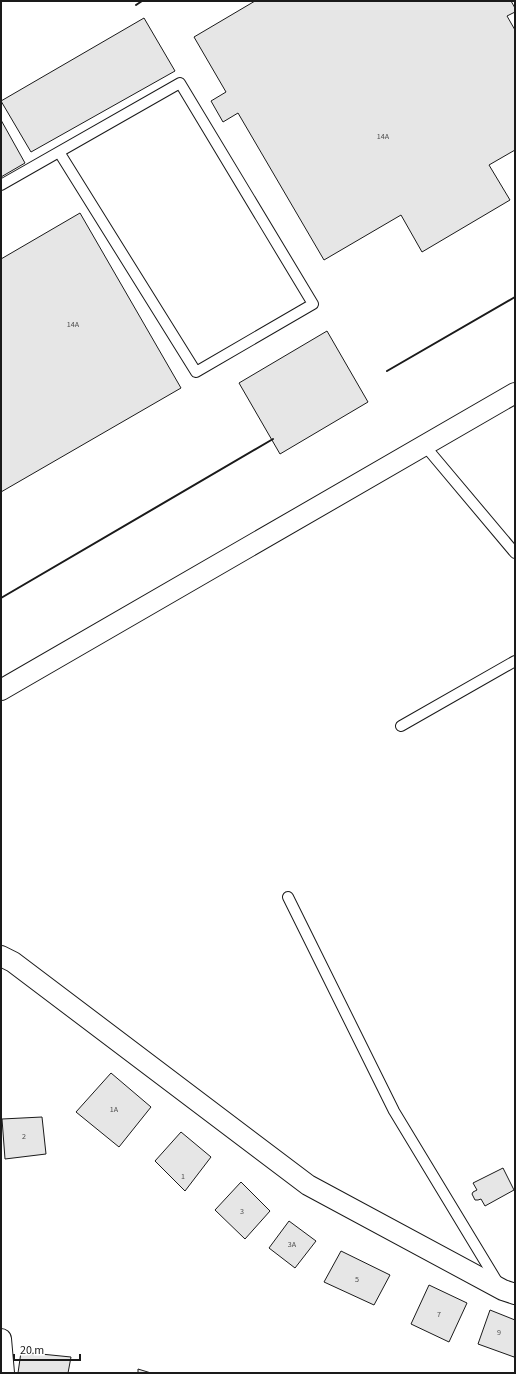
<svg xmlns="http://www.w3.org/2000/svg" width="516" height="1374" font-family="'Source Sans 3',sans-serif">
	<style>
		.building { fill: #e6e6e6; stroke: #1a1a1a }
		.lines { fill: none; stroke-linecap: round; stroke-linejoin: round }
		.lane-casing { stroke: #1a1a1a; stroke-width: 12 }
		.street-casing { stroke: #1a1a1a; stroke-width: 22 }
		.lane { stroke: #fff; stroke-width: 10 }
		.street { stroke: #fff; stroke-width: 20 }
		.wall { stroke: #1a1a1a; stroke-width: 2 }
		.labels { text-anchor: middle; stroke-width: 3; stroke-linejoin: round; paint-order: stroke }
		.number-label { font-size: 8px; fill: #4d4d4d }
	</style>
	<rect width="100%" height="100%" fill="#fff"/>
	<!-- building -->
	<g class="building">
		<polygon points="255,1 511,1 515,8 515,12 507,16 515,30 515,150 489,165 510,200 422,252 401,215 324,260 238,113 223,122 211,101 226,92 194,37"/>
		<polygon points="144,18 175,71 31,152 1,101"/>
		<polygon points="1,120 25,163 1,177"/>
		<polygon points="80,213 181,388 1,492 1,259"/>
		<polygon points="327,331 368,402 280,454 239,383"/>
		<polygon points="111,1073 151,1107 119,1147 76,1112"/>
		<polygon points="42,1117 46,1154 5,1159 2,1119"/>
		<polygon points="181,1132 211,1157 185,1191 155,1161"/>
		<polygon points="503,1168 514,1190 485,1206 481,1199 478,1200 475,1200 472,1194 473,1192 477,1190 473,1183"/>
		<polygon points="241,1182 270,1211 245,1239 215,1210"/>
		<polygon points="289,1221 316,1241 295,1268 269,1248"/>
		<polygon points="341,1251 390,1275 374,1305 324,1282"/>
		<polygon points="429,1285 467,1303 449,1342 411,1324"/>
		<polygon points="490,1310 515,1320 515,1354 514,1357 478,1344"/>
		<polygon points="21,1352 71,1357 68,1373 18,1373"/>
		<polygon points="138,1369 151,1373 138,1373"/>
	</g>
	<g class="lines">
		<!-- lane casing -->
		<g class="lane-casing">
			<g id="lane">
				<polyline points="1,185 180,83 313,304 196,372 59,152"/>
				<polyline points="425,446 515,553"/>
				<polyline points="401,726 515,661"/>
				<polyline points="288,897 394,1111 498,1283"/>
			</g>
		</g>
		<!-- street casing -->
		<g class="street-casing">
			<g id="street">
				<polyline points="1,690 515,393"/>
				<polyline points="1,956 13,962 308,1185 503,1290 515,1294"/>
				<polyline points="1,1339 4,1373"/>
			</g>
		</g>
		<!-- lane -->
		<use href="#lane" class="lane"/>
		<!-- street -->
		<use href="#street" class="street"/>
		<!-- wall -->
		<g class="wall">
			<polyline points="136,5 142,1"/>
			<polyline points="387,371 515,297"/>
			<polyline points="1,598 273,439"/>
		</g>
	</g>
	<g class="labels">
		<!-- number labels -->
		<g class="number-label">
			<text x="383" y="139">14А</text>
			<text x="73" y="327">14А</text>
			<text x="114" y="1112">1А</text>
			<text x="24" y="1139">2</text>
			<text x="183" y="1179">1</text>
			<text x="242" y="1214">3</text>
			<text x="292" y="1247">3А</text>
			<text x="357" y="1282">5</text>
			<text x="439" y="1317">7</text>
			<text x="499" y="1335">9</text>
		</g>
	</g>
	<!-- border -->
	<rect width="516" height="1374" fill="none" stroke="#1a1a1a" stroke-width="4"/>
	<!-- scale -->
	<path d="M14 1354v6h66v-6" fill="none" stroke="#1a1a1a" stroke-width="2"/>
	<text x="20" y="1354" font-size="12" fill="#1a1a1a" stroke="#ffffff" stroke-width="3" paint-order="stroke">20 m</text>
</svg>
